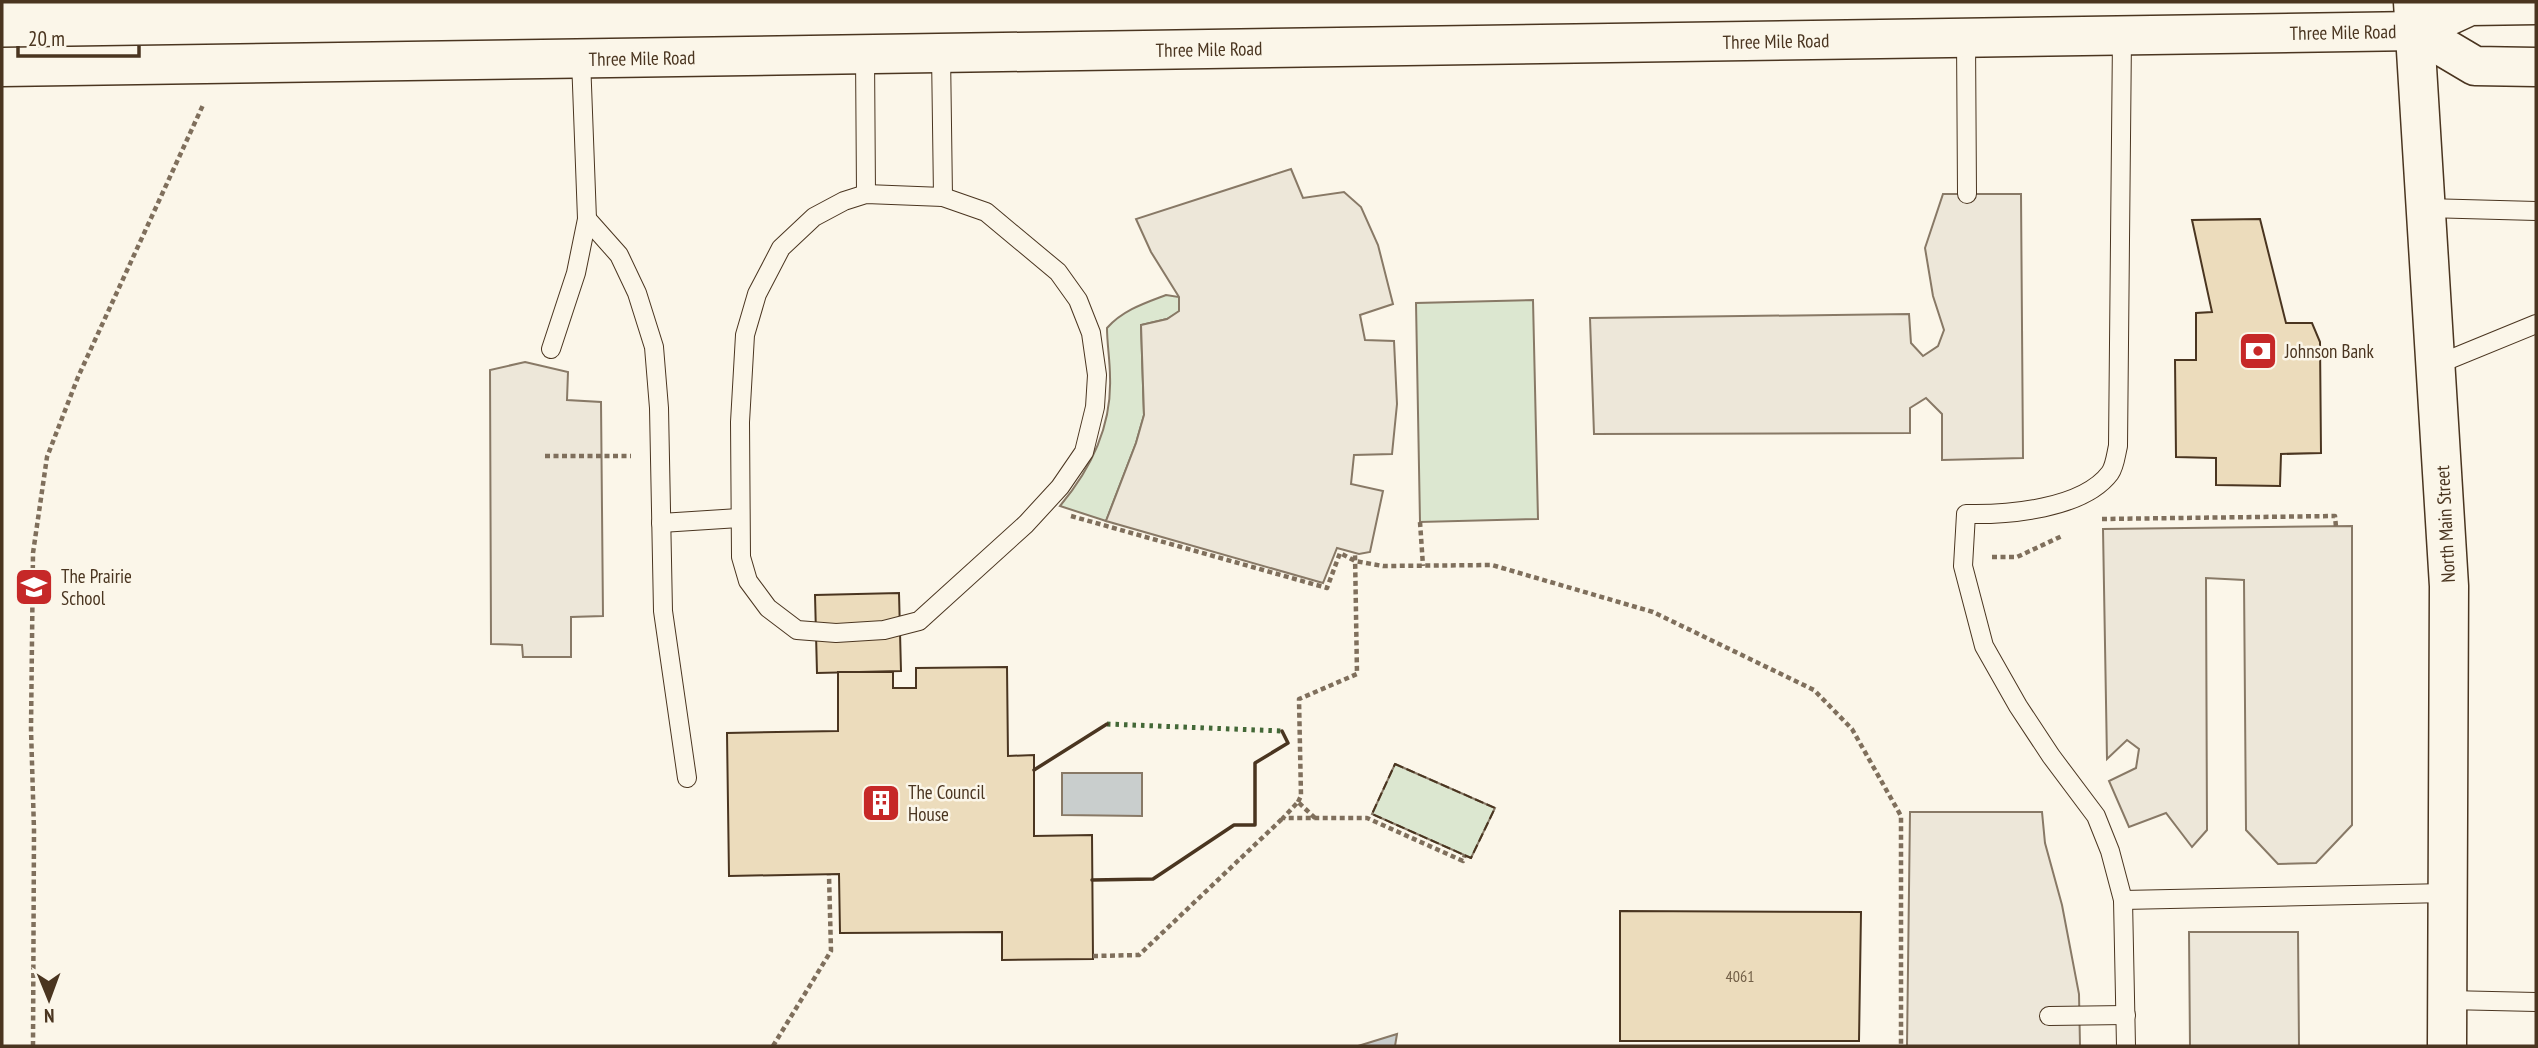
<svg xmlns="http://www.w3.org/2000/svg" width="2538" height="1048" font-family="'PT Sans Narrow',sans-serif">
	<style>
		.green { fill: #dce7d0; stroke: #887966; stroke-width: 2 }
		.parking { fill: #ede7d9; stroke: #887966; stroke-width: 2 }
		.water { fill: #c9cecd; stroke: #887966; stroke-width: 2 }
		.building { fill: #ecdcbc; stroke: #4a3520; stroke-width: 2 }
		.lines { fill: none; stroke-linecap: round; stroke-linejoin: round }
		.lane-casing { stroke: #4a3520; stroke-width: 20 }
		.secondary-casing { stroke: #4a3520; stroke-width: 41 }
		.path { stroke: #7f6f5c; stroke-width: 4.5; stroke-dasharray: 5 3.5; stroke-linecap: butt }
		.lane { stroke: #fbf6e9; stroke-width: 18 }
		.secondary { stroke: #fbf6e9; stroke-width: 38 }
		.hedge { stroke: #436837; stroke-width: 5; stroke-dasharray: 3.5 5; stroke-linecap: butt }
		.fence { stroke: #4a3520; stroke-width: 2; stroke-dasharray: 9 3.5; stroke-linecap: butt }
		.wall { stroke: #4a3520; stroke-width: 3.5 }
		.labels { text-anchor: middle; stroke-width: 5; stroke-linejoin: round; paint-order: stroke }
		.number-label { font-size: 16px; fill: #725f47 }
		.street-label { font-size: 19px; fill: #4a3520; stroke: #fbf6e9 }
		.poi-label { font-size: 19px; fill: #4a3520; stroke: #fbf6e9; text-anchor: start }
	</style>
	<rect width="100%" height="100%" fill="#fbf6e9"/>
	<!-- green -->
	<g class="green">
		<path d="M 1166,295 L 1179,297 L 1179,312 L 1167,319 L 1141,325 L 1144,415 L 1136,443 L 1106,521 L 1060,506 C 1091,469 1112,427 1110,377 C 1110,360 1107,344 1107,328 C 1123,310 1145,303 1166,295 Z"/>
		<polygon points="1533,300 1538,519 1420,522 1416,303"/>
		<polygon points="1395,764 1495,808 1471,858 1372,814"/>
	</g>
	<!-- parking -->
	<g class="parking">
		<polygon points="1291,169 1303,198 1344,192 1361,207 1378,245 1393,304 1360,315 1365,340 1394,341 1397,404 1392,454 1354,455 1351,484 1383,491 1370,552 1359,554 1337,548 1323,583 1106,521 1136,443 1144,415 1141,325 1167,319 1179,311 1179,297 1151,252 1136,219"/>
		<polygon points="1943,194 2021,194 2023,458 1942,460 1942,414 1926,398 1910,408 1910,433 1594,434 1590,318 1909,314 1911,343 1923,356 1938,346 1944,330 1933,296 1925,248"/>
		<polygon points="525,362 568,372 567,400 601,402 603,616 571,617 571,657 523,657 522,645 491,644 490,370"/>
		<polygon points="2352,526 2352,825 2316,863 2278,864 2246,830 2244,580 2206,578 2207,830 2192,847 2166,813 2129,827 2109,781 2136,768 2139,749 2127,740 2107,759 2103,529"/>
		<polygon points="1910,812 2042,812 2045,843 2062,905 2079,994 2080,1046 1907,1046"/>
		<polygon points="2189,932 2298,932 2299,1046 2190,1046"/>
	</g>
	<!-- water -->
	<g class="water">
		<polygon points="1062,773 1142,773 1142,816 1062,815"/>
		<polygon points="1397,1034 1395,1046 1358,1046"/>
	</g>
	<!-- building -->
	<g class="building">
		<polygon points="2260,219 2286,323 2312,323 2320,342 2321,453 2281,454 2280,486 2216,485 2216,458 2176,457 2175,360 2196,360 2196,313 2212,312 2192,220"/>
		<polygon points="899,593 901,671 817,673 815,595"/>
		<polygon points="1007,667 1008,756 1034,755 1034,836 1092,835 1093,959 1002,960 1002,932 840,933 839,874 729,876 727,733 838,731 838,672 893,672 893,688 916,688 916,668"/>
		<polygon points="1620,911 1861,912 1859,1041 1620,1041"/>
	</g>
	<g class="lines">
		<!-- lane casing -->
		<g class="lane-casing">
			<g id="lane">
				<path d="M 2122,36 L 2118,446 C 2116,454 2115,466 2110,473 C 2083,509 2008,515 1966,514 L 1963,566 L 1984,646 L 2018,706 L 2051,756 L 2096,816 L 2110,851 L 2123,900 L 2126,1046"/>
				<polyline points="1966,38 1967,194"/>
				<polyline points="941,53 943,197"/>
				<polyline points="865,54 866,194"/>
				<polygon points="866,194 943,197 986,212 1058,272 1078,300 1091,333 1097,375 1095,407 1084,452 1060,487 1026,524 919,621 884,630 836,633 797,630 768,608 748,581 741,557 740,422 745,335 757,294 781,248 814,217 844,201"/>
				<polyline points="2426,208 2536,211"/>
				<polyline points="587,219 619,255 637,293 654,347 659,408 663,611 687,778"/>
				<polyline points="551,349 576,273 587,219 581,59"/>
				<polyline points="2436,365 2536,324"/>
				<polyline points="661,523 739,518"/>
				<polyline points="2123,900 2446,893"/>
				<polyline points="2448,1000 2536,1002"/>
				<polyline points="2049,1016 2126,1015"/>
			</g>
		</g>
		<!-- secondary casing -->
		<g class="secondary-casing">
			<g id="secondary">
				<polyline points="2413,2 2449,586 2447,1046"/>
				<polyline points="2416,31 2475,66 2536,67"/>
				<polyline points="2,67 2416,31 2470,6 2536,5"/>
			</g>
		</g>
		<!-- path -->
		<g class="path">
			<polyline points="545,456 631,456"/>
			<polyline points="1071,516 1327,588 1340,553 1355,561 1383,566 1492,565 1653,612 1814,690 1852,729 1901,816 1901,1046"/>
			<polyline points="2102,519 2335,516 2336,527"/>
			<polyline points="1420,522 1423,566"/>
			<polyline points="1992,557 2017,557 2062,536"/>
			<polyline points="1298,802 1301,796 1299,699 1357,674 1355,553"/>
			<polyline points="1315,818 1298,802 1283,818 1367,818 1463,861 1465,855"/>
			<polyline points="1093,956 1139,955 1283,818"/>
			<polyline points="33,1046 34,830 31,729 33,553 47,457 78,377 203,105"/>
			<polyline points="773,1046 831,951 829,875"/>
		</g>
		<!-- lane -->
		<use href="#lane" class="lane"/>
		<!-- secondary -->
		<use href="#secondary" class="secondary"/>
		<!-- hedge -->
		<polyline class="hedge" points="1107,724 1282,731"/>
		<!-- fence -->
		<polygon class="fence" points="1395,764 1495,808 1471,858 1372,814"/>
		<!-- wall -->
		<g class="wall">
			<polyline points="1034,770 1107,724"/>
			<polyline points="1092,880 1153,879 1234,825 1255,825 1255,763 1288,743 1282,731"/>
		</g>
	</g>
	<!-- icons -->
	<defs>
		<g id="bank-square" transform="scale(2.0125)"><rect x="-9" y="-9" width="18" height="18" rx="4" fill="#c62828" stroke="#fbf6e9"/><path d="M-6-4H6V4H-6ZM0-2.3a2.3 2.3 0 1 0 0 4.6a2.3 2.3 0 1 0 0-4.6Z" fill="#fff"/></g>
		<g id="school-square" transform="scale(2.0125)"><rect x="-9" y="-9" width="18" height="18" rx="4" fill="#c62828" stroke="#fbf6e9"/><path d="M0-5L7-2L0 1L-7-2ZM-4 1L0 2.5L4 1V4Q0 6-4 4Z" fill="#fff"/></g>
		<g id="building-square" transform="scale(2.0125)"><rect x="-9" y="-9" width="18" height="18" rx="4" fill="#c62828" stroke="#fbf6e9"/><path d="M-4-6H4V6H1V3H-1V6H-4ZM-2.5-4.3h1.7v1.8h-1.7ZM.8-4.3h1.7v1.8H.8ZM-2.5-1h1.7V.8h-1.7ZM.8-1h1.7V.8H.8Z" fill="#fff"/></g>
	</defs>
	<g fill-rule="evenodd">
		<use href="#bank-square" x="2258" y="351"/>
		<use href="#school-square" x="34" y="587"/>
		<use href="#building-square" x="881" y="803"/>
	</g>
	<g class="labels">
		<!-- number labels -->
		<g class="number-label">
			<text x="1740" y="982">4061</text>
		</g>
		<!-- street labels -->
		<g class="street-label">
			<text transform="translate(2343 32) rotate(-1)" y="7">Three Mile Road</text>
			<text transform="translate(1776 41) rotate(-1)" y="7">Three Mile Road</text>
			<text transform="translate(1209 49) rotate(-1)" y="7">Three Mile Road</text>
			<text transform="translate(642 58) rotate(-1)" y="7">Three Mile Road</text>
			<text transform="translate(2445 524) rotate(-93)" y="7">North Main Street</text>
		</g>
		<!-- poi labels -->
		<g class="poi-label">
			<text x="2285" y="358">Johnson Bank</text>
			<text x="61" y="583">The Prairie<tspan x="61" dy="22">School</tspan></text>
			<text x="908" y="799">The Council<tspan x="908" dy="22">House</tspan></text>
		</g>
	</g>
	<!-- border -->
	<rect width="2538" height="1048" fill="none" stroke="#4a3520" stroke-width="7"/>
	<!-- north arrow -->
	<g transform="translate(49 999) rotate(179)" stroke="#fbf6e9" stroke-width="5" paint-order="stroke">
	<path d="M0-5L12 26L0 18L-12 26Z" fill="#4a3520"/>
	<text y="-10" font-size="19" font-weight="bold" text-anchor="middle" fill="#4a3520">N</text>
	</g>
	<!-- scale -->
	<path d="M18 46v10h121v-10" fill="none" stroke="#4a3520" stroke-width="3.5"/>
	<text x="28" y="46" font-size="21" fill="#4a3520" stroke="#fbf6e9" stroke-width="5" paint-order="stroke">20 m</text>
</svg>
